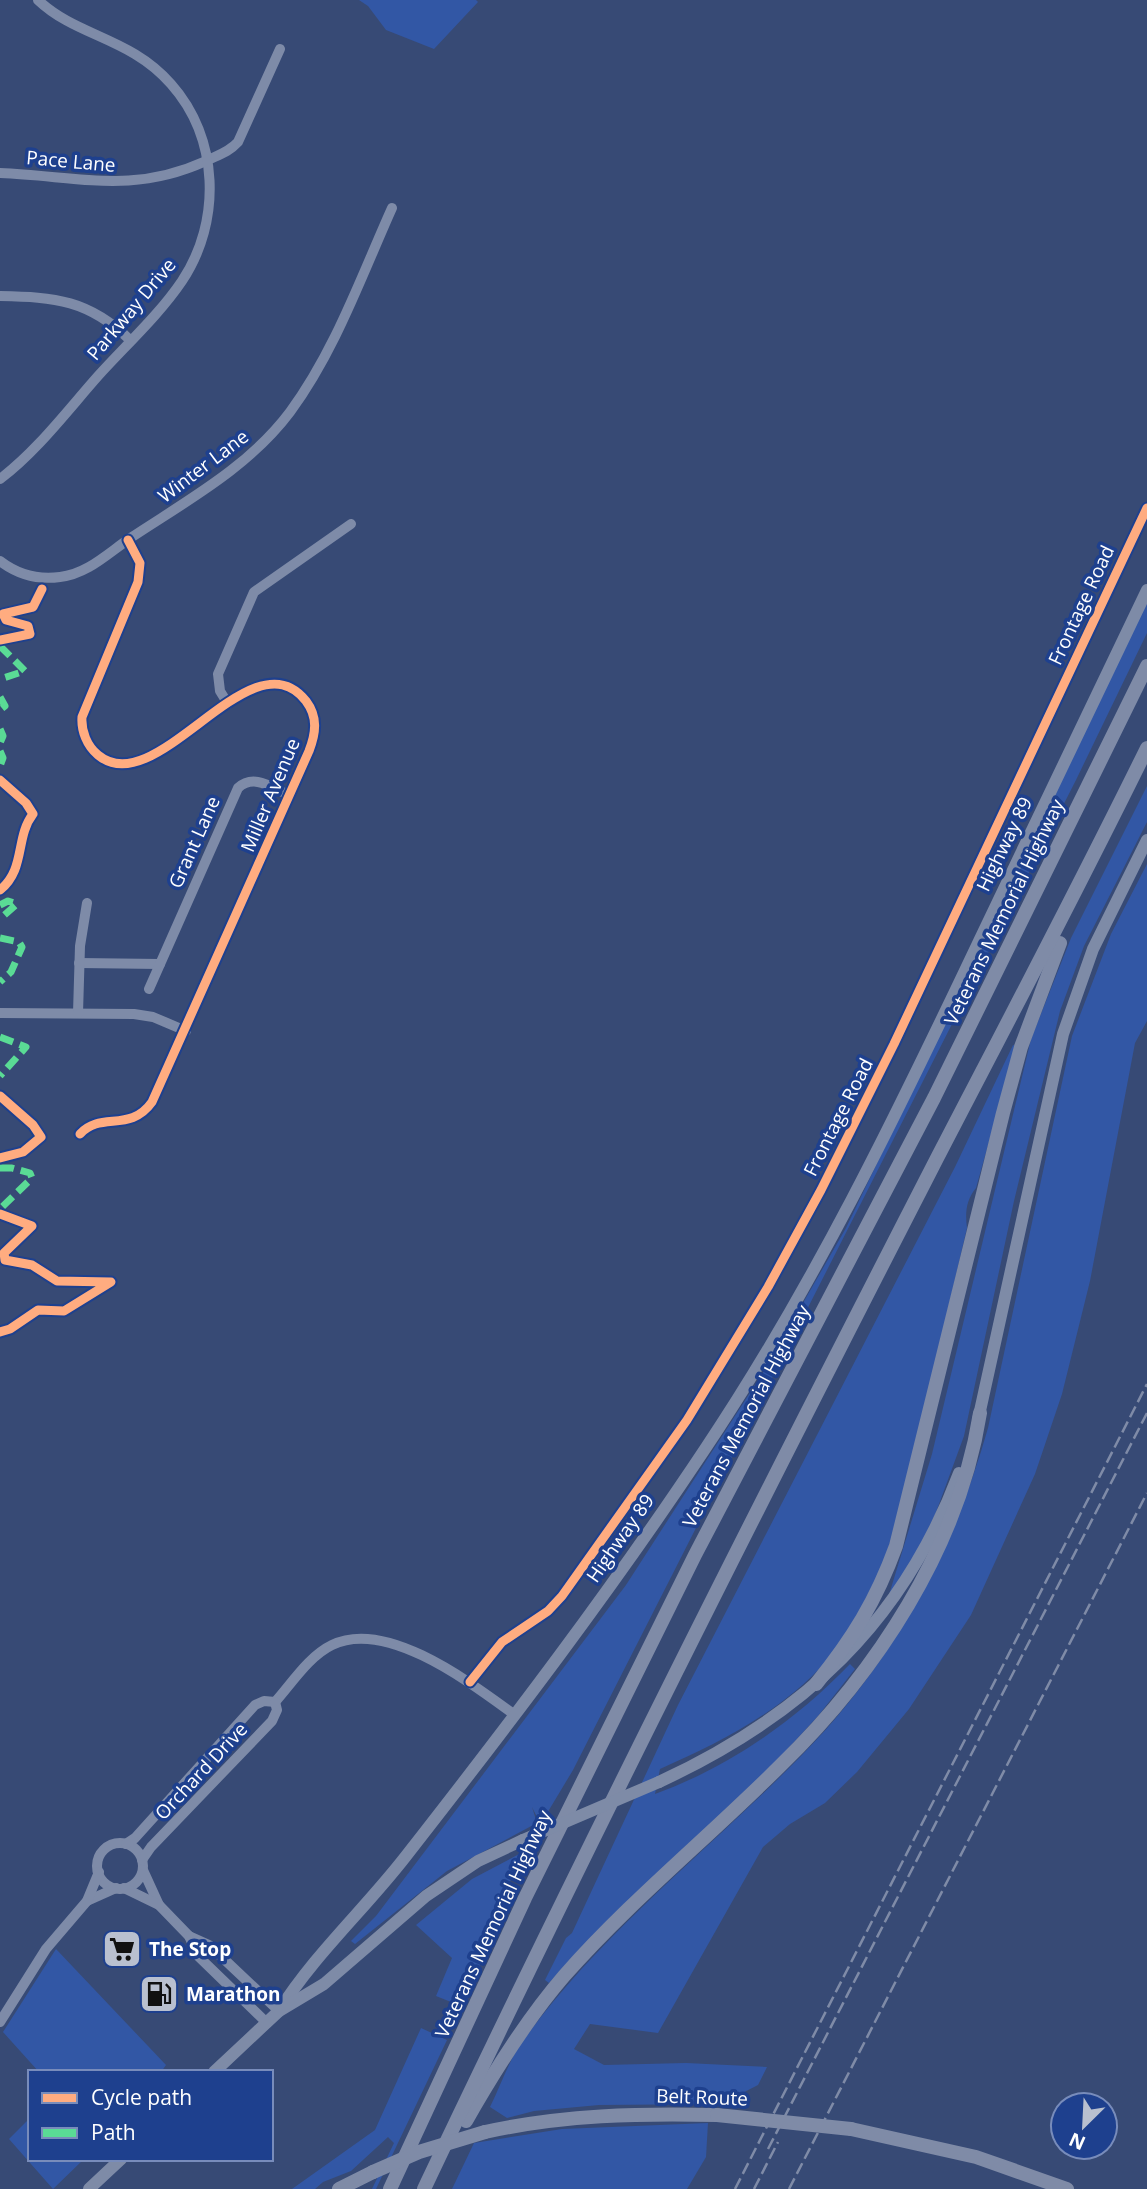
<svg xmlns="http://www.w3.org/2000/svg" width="1147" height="2189" font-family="'Open Sans',sans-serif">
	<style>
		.green { fill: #3257a5 }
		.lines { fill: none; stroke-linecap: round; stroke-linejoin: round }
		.minor { stroke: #7e8ba8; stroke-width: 10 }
		.major { stroke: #7e8ba7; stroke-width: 12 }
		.highway { stroke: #7f8ba7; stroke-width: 14 }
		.rail { stroke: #7f8ba7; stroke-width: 2.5; stroke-dasharray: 12 5; stroke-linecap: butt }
		.major-bridge { stroke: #7e8ba7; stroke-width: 12 }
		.highway-bridge { stroke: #7f8ba7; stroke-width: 14 }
		.quiet { stroke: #5adb95; stroke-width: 7; stroke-dasharray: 14 7; stroke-linecap: butt }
		.cycleway-casing { stroke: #1e408e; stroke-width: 13 }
		.cycleway { stroke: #ffac80; stroke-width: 9 }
		.labels { text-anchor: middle; stroke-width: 7; stroke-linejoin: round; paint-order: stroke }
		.street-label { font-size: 19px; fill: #fff; stroke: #1e408e }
		.poi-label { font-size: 19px; font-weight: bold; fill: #fff; stroke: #1e408e; text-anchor: start }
	</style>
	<rect width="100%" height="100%" fill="#374a75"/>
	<!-- green -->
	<g class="green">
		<polygon points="359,0 476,0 478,2 434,49 386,30 368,6"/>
		<polygon points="1147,600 1147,633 1076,780 573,1770 543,1820 539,1821 532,1807 537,1823 447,1871 355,1944 351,1941 376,1916 626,1585 764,1371 846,1228"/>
		<polygon points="1147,786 1147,822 1084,946 1060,1011 1014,1201 964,1436 935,1515 916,1554 888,1598 932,1454 1031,1039 1071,938"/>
		<path d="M 1147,864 L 1147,1021 L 1135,1043 L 1090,1281 L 1062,1394 L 1035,1474 L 971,1615 L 909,1709 L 857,1772 L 825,1803 L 790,1824 L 763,1847 L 658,2033 L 590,2024 L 574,2049 L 604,2065 L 686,2063 L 767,2067 L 758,2085 L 721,2104 L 599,2105 L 534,2111 L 507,2118 L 490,2107 C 500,2087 508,2063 520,2045 C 599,1934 707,1852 801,1756 C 891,1665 954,1550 988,1428 L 1072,1036 L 1111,934 Z"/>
		<path d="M 1013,1045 L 1016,1046 L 976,1188 C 966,1200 965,1213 967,1228 C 952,1292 937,1356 922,1420 C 903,1499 888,1581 838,1647 C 794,1705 724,1741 660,1769 L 655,1794 C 729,1767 795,1721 850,1664 L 855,1669 L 818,1716 L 771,1767 L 575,1954 L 549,1983 L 545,1980 L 566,1938 L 572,1933 L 678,1705 L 955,1167 Z"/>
		<polygon points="523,1852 505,1893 512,1897 461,2006 436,1996 452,1958 416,1925 472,1879"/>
		<polygon points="56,1949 166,2065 161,2072 39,2072 3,2032"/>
		<polygon points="421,2028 447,2040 376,2189 372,2189 394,2143 388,2137 351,2171 323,2182 315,2189 292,2189 375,2130"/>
		<polygon points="30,2118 30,2159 84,2159 53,2189 9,2139"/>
		<polygon points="708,2123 706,2157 687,2189 452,2189 474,2143 562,2129"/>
	</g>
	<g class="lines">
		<!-- minor -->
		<g class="minor">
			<path d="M 0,173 C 78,176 131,195 206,161 C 218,155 229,152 238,142 L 280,49"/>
			<path d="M 0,296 C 55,297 89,300 130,340"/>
			<path d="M 0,479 C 37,451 67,411 98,376 C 126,345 159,315 182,281 C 222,221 219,138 171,84 C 130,37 77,37 38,0"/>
			<path d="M 0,561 C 17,574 38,580 60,577 C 87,574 107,554 129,539 C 186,501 248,468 290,412 C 335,351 361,277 392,208"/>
			<polyline points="228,704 220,691 218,674 254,592 351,524"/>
			<polyline points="79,963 160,964"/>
			<path d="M 149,989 L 238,788 C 254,773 272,788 289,795"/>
			<polyline points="0,1013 134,1014 153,1017 186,1031"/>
			<polyline points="78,1013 80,946 87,903"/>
			<path d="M 80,1134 C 101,1111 130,1133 152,1102 L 309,751 C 316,733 318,717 306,701 C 251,631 157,804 98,755 C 87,746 81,731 82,717 L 138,582 L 140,563 L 128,540"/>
			<polyline points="470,1682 502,1642 548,1611 562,1596 687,1420 768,1287 821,1190 894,1044 1147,508"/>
			<path d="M 275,1702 C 292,1683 309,1656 332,1645 C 387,1618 472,1684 515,1715"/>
			<circle cx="120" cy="1866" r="23"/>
			<polyline points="126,1844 135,1838 255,1705 264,1701 275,1702"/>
			<polyline points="142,1860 151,1847 272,1721 277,1710 275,1702"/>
			<polyline points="143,1870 159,1905"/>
			<polyline points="124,1888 159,1905 189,1936 199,1957 267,2023"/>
			<polyline points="87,1901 116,1888"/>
			<polyline points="189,1936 209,1945 279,2011"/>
			<polyline points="0,2022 46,1949 87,1901 99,1872"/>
		</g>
		<!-- major -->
		<g class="major">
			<polyline points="978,1420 1063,1034 1093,949 1147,840"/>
			<path d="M 659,1782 C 803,1715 902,1624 959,1473"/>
			<path d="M 279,2011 C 314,1955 365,1909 406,1856 C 510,1723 612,1589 705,1449 C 813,1288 897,1114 980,939 C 1035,823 1091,707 1147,590"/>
			<polyline points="214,2072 279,2011 324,1984 426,1896 478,1861 523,1840"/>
			<polyline points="89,2189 121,2159"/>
		</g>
		<!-- highway -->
		<g class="highway">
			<path d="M 816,1684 C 853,1638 876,1601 896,1546 L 1003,1113 L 1021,1047 L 1060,943"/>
			<path d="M 466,2121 C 495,2070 526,2020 564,1976 C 630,1901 709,1837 780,1766 C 876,1673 959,1547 980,1413"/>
			<polyline points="851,2129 976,2157 1067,2189"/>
			<path d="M 485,2132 C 562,2115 640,2113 717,2115"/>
			<polyline points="339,2189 373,2172"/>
			<polyline points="390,2189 525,1898 695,1555 934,1098 1147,666"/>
			<path d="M 424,2189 C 587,1845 759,1505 933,1166 C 1005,1027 1078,889 1147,748"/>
		</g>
		<!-- rail -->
		<g class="rail">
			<polyline points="768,2149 1147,1413"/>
			<polyline points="735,2189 1147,1384"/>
			<polyline points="754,2189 778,2142"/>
			<polyline points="789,2189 1147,1493"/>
		</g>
		<!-- major-bridge -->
		<polyline class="major-bridge" points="523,1840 659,1782"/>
		<!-- highway-bridge -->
		<g class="highway-bridge">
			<polyline points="717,2115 851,2129"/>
			<polyline points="373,2172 419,2152 485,2132"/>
		</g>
		<!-- quiet -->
		<g class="quiet">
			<polyline points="0,646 25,671 0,679"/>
			<polyline points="0,697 5,706 0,710"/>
			<polyline points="0,729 3,736 0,743"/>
			<polyline points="0,751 3,758 0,766"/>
			<polyline points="0,905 8,901 17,904 0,919"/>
			<polyline points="0,938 19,942 22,947 11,972 0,982"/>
			<polyline points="0,1037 26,1047 0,1076"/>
			<polyline points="0,1168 12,1168 30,1173 32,1178 0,1209"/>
		</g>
		<!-- cycleway casing -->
		<g class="cycleway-casing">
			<g id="cycleway">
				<polyline points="0,640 30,634 28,626 6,620 3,614 33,607 42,589"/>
				<path d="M 0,780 L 26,803 L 33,814 C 15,837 26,869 0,890"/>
				<polyline points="0,1096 33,1125 41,1137 23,1152 0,1158"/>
				<path d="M 80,1134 C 101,1111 130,1133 152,1102 L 309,751 C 316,733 318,717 306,701 C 251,631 157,804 98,755 C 87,746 81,731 82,717 L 138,582 L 140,563 L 128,540"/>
				<polyline points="0,1214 32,1226 4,1253 5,1260 32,1265 57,1281 111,1282 64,1311 38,1310 10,1329 0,1332"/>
				<polyline points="470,1682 502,1642 548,1611 562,1596 687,1420 768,1287 821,1190 894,1044 1147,508"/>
			</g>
		</g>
		<!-- cycleway -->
		<use href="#cycleway" class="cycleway"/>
	</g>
	<!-- icons -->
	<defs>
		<g id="supermarket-square" transform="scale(2.0125)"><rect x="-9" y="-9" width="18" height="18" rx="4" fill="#b9c0cf" stroke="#1e408e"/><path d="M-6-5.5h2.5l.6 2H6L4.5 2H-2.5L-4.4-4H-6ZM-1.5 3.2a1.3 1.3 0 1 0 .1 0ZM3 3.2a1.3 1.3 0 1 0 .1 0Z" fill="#111"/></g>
		<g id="fuel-square" transform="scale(2.0125)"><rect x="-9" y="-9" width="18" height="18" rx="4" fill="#b9c0cf" stroke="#1e408e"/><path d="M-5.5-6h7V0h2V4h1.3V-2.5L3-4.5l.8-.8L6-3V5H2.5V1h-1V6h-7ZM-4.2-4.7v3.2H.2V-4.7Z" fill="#111"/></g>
	</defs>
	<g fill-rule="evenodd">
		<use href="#supermarket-square" x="122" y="1949"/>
		<use href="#fuel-square" x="159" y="1994"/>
	</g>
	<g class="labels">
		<!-- street labels -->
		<g class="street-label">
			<text transform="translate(71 161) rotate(5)" y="7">Pace Lane</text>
			<text transform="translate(131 309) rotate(-50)" y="7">Parkway Drive</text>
			<text transform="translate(203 466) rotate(-37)" y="7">Winter Lane</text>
			<text transform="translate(1081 605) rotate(-65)" y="7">Frontage Road</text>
			<text transform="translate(270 795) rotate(-67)" y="7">Miller Avenue</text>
			<text transform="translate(194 842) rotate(-66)" y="7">Grant Lane</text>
			<text transform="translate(1004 844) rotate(-64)" y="7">Highway 89</text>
			<text transform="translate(1004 912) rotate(-64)" y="7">Veterans Memorial Highway</text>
			<text transform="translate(838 1117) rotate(-63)" y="7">Frontage Road</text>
			<text transform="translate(746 1416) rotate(-62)" y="7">Veterans Memorial Highway</text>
			<text transform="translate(620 1538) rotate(-55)" y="7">Highway 89</text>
			<text transform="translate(201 1771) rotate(-47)" y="7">Orchard Drive</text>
			<text transform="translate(493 1924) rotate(-65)" y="7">Veterans Memorial Highway</text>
			<text transform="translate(702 2097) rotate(2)" y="7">Belt Route</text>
		</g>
		<!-- poi labels -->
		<g class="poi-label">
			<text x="149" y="1956">The Stop</text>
			<text x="186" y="2001">Marathon</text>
		</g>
	</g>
	<!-- legend -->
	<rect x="28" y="2070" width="245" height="91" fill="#1e408e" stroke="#788cbb" stroke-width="2"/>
	<rect x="42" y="2093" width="35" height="10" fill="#ffac80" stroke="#788cbb" stroke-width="2"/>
	<text x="91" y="2105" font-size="21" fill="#ffffff">Cycle path</text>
	<rect x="42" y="2128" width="35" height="10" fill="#5adb95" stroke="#788cbb" stroke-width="2"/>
	<text x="91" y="2140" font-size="21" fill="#ffffff">Path</text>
	<!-- north arrow -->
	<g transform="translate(1084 2126) rotate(204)"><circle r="33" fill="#1e408e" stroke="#788cbb" stroke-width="2"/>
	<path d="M0-5L12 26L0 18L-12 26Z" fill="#b9c0cf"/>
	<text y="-10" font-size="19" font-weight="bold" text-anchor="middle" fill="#ffffff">N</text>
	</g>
</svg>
